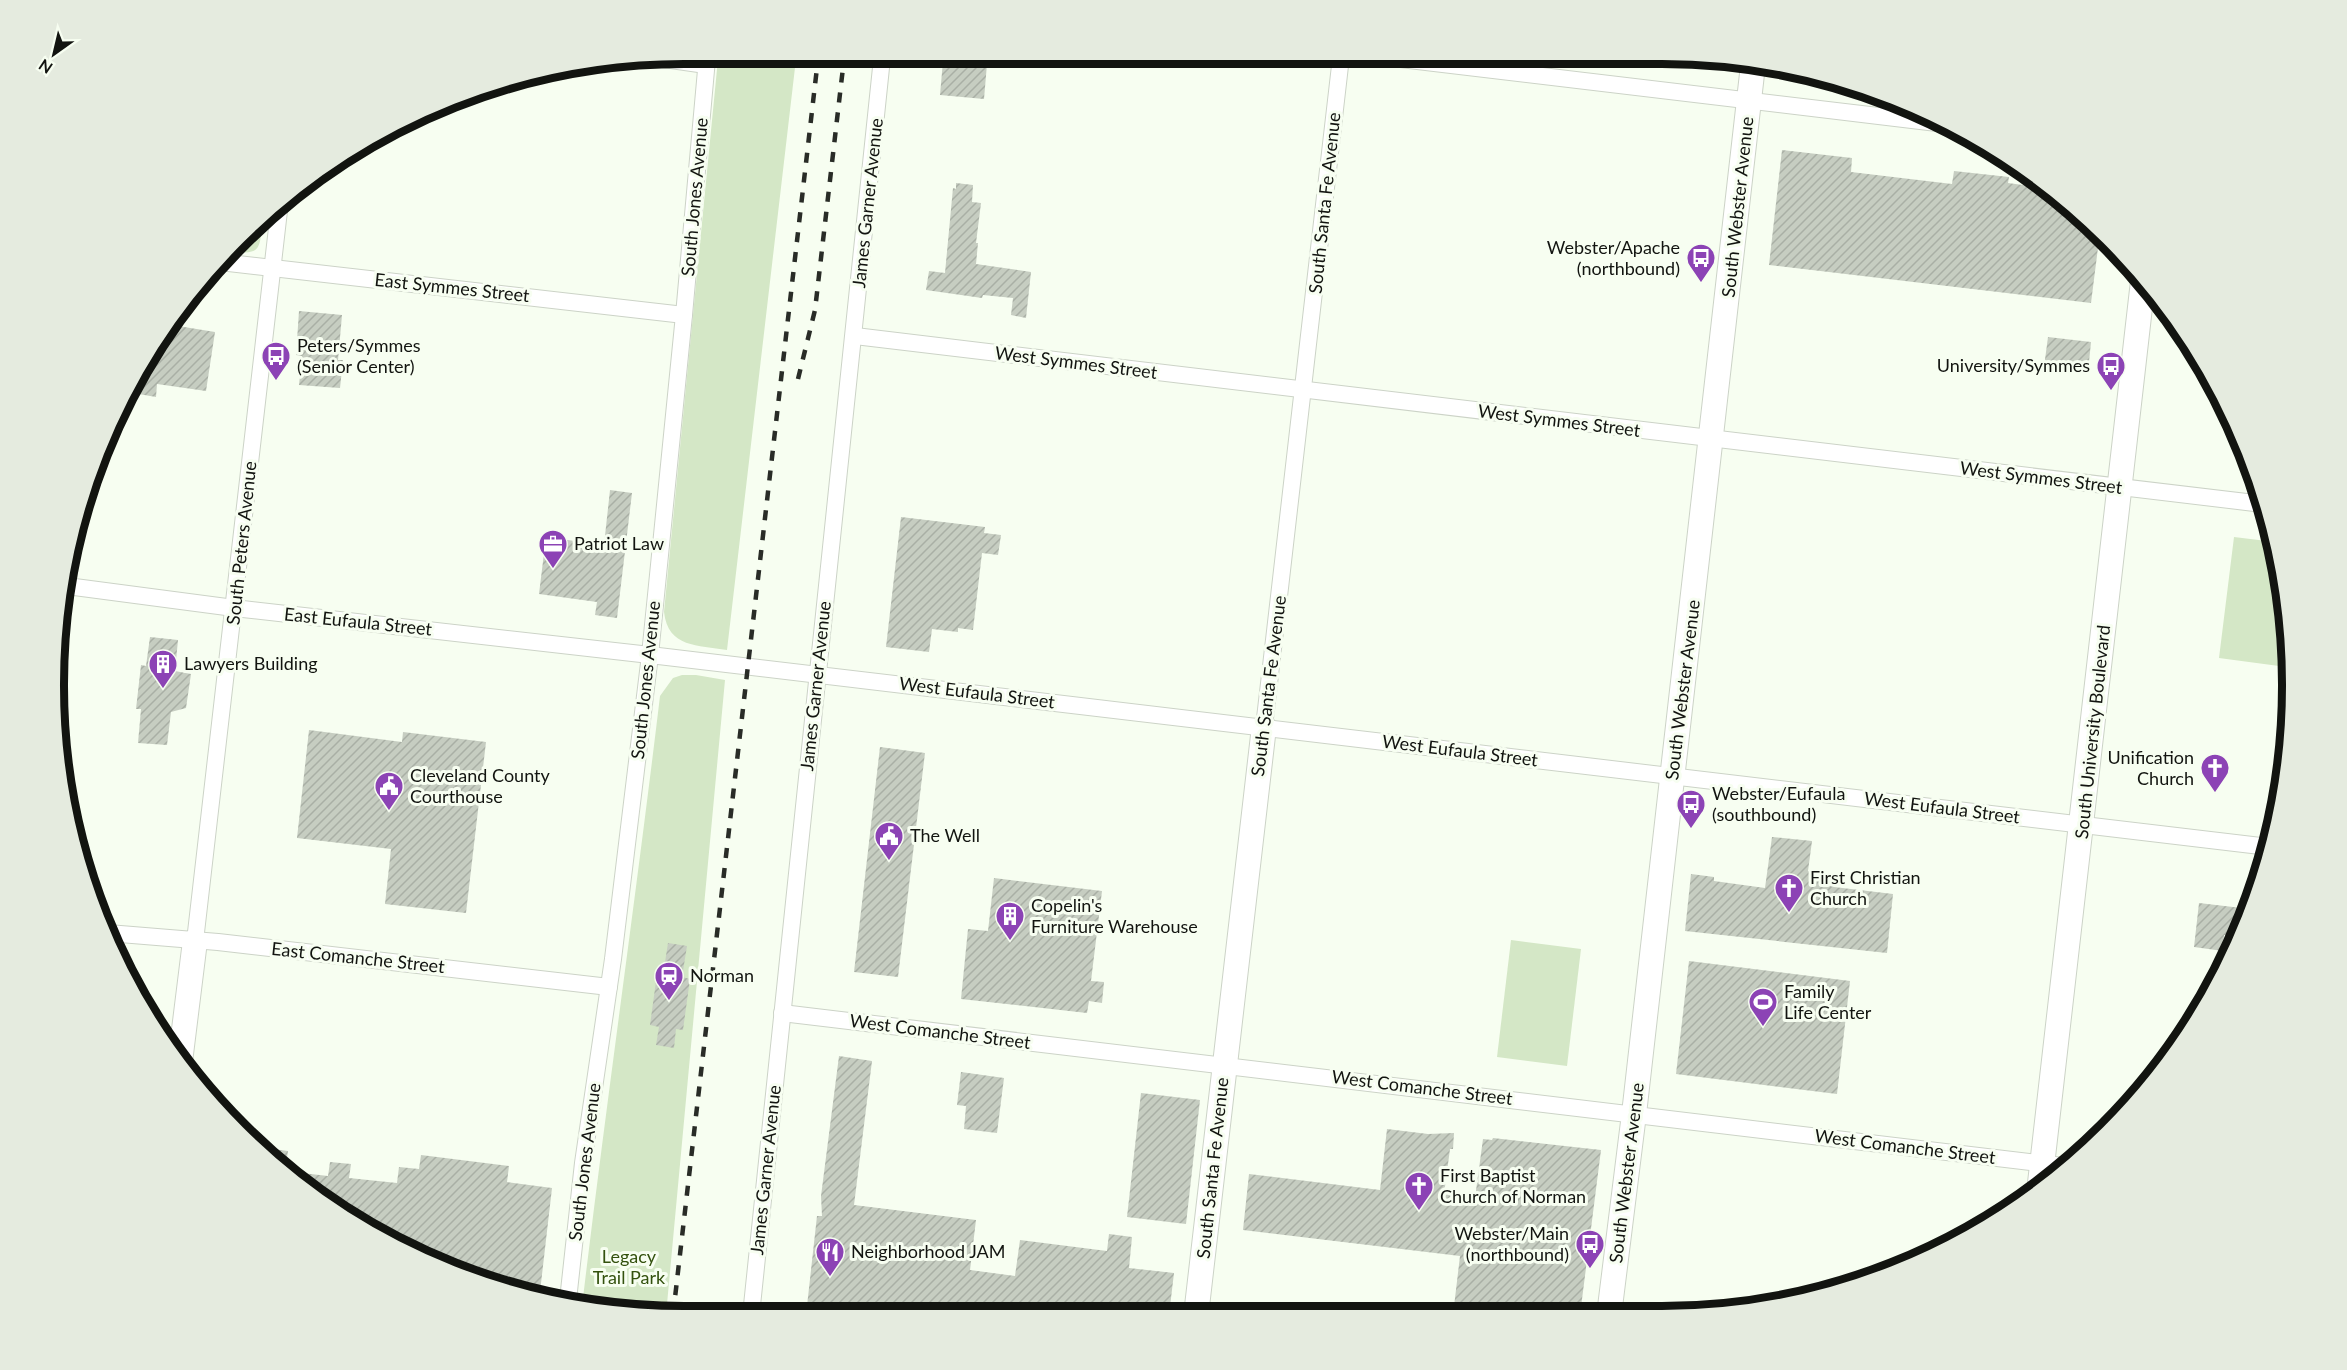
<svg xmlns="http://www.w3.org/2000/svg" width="2347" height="1370" font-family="Lato,sans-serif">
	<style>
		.green { fill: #d4e7c6 }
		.building { fill: url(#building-hatch) }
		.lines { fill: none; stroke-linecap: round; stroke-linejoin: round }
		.street-casing { stroke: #ccd3c7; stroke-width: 18 }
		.secondary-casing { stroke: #ccd3c7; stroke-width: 26 }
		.street { stroke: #fff; stroke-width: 16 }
		.secondary { stroke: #fff; stroke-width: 24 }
		.rail { stroke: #292c27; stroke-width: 4.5; stroke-dasharray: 10 10; stroke-linecap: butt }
		.labels { text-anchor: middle; stroke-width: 6; stroke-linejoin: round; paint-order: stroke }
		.street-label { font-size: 18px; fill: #121410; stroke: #f7fef1 }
		.poi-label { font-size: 18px; fill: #121410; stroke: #f7fef1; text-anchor: start }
		.park-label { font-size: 18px; fill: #33510e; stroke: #f7fef1 }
		.rim { fill: none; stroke: #121410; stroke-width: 8 }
	</style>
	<defs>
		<pattern id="building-hatch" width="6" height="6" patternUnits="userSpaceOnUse" patternTransform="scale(1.5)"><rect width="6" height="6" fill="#c6cdc1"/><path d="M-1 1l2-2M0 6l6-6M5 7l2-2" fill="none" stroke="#a9afa5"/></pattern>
	</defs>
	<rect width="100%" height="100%" fill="#f7fef1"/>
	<!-- green -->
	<g class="green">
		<path d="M 718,59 L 796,59 L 727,650 C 698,645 668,648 664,612 Z"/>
		<path d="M 263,218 C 259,249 263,256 229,251 L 239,239 Z"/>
		<path d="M 2234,537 L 2275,542 C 2289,587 2284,620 2279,666 L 2219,658 Z"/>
		<path d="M 682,675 L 696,675 L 725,680 L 666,1315 L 643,1315 L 583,1303 L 583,1298 C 607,1097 636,897 660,696 L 673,678 Z"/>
		<polygon points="1511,940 1581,949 1567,1066 1497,1057"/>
	</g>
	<!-- building -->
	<g class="building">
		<polygon points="943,61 987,64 984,99 940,95"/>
		<polygon points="1782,150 1852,158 1851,172 1952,184 1954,171 2009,177 2008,183 2046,188 2100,232 2091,303 1769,265"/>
		<polygon points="956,183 973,185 972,202 981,203 976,243 978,243 976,264 1031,272 1026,318 1011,315 1013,298 983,295 982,298 926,290 929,271 945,273 953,188 956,189"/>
		<polygon points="299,311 342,315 338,360 343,360 340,388 299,385 302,356 296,355"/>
		<polygon points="172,325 215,332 206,391 157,384 156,397 127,392 156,342 169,343"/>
		<polygon points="2048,337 2091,342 2088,372 2044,367"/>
		<polygon points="610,490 632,493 617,618 595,615 597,602 539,594 546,537 604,545"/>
		<polygon points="901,517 985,527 984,533 1001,535 998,555 982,553 973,630 958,628 958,632 932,629 929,652 886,647"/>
		<polygon points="150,637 178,640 175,671 191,674 186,708 171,712 167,745 138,743 141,709 136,709 141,665 146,666"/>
		<polygon points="309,730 402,742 403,732 486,742 466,913 385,904 391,849 297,838"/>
		<polygon points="880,747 925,753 898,977 854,972"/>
		<polygon points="1772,837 1812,841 1808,871 1823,874 1834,887 1893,894 1887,953 1685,931 1691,874 1714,877 1714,881 1765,888"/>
		<polygon points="994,878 1102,891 1091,981 1104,982 1102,1003 1089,1001 1087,1013 961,999 968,929 988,931"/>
		<polygon points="2199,903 2250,909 2239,937 2224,935 2223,951 2194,947"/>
		<polygon points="668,943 687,946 682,977 690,979 683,1030 676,1029 674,1048 656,1045 659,1027 650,1025 657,974 663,975"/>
		<polygon points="1689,961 1850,981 1837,1094 1676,1074"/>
		<polygon points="839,1056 872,1061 854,1205 976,1220 970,1270 1015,1276 1020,1240 1107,1251 1109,1234 1132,1237 1129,1268 1174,1273 1169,1315 853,1315 854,1313 807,1306 817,1216 822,1216 821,1196"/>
		<polygon points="961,1072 1004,1078 997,1133 964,1129 966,1106 957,1105"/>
		<polygon points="1141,1093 1200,1100 1186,1224 1127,1217"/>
		<polygon points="1387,1129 1428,1134 1454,1133 1453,1149 1450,1149 1444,1194 1475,1198 1483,1139 1492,1140 1493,1138 1601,1150 1580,1315 1453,1315 1460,1256 1243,1230 1249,1174 1380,1190"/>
		<polygon points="258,1147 288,1151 285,1171 328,1176 330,1162 351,1164 349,1178 397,1183 399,1167 419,1169 421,1155 509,1166 507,1182 552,1188 540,1292 482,1282 335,1210 269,1159"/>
	</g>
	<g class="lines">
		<!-- street casing -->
		<g class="street-casing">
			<g id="street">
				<polyline points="1384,57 1937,123"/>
				<polyline points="664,59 706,65"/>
				<polyline points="220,262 684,315"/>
				<polyline points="855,336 2263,504"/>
				<polyline points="67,586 234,608 650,655 2269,847"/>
				<polyline points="1264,727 1341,57"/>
				<polyline points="108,933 218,942 609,987"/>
				<polyline points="195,941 280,202"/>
				<polyline points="782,1013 2063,1166"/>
				<polyline points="568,1300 583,1163 613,959 650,655 684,315 707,59"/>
				<polyline points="751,1315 882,58"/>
			</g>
		</g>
		<!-- secondary casing -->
		<g class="secondary-casing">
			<g id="secondary">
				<polyline points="180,1062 195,941"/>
				<polyline points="2040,1183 2143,281"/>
				<polyline points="1196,1315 1264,727"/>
				<polyline points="1609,1315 1634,1114 1753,65"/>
			</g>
		</g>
		<!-- street -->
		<use href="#street" class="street"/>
		<!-- secondary -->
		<use href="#secondary" class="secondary"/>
		<!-- rail -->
		<g class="rail">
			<polyline points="798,379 815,310 844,59"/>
			<polyline points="673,1315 818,59"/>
		</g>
	</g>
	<!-- icons -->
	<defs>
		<g id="bus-pin" transform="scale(1.5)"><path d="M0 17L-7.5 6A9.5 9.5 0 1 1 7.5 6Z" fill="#8c43b5" stroke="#f7fef1"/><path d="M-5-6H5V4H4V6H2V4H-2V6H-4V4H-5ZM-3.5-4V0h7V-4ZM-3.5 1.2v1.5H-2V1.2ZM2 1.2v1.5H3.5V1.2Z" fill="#fff"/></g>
		<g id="office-pin" transform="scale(1.5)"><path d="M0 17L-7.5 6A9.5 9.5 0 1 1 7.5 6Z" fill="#8c43b5" stroke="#f7fef1"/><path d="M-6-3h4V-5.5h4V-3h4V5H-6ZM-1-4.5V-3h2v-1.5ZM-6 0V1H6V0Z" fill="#fff"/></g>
		<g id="building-pin" transform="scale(1.5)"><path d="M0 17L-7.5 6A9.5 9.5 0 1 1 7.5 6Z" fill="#8c43b5" stroke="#f7fef1"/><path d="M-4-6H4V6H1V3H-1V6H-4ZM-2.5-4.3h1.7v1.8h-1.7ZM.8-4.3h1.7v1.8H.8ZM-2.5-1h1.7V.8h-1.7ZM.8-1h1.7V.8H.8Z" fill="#fff"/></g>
		<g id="church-pin" transform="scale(1.5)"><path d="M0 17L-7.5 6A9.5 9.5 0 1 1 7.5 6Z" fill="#8c43b5" stroke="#f7fef1"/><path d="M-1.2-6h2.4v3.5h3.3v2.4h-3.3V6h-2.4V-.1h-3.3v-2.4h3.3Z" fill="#fff"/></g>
		<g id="civic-pin" transform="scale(1.5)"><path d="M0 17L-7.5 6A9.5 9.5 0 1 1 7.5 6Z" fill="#8c43b5" stroke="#f7fef1"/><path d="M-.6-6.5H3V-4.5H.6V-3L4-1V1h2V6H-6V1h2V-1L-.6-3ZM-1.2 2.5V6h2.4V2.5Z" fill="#fff"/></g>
		<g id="station-pin" transform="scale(1.5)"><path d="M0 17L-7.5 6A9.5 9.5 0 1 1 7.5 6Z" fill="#8c43b5" stroke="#f7fef1"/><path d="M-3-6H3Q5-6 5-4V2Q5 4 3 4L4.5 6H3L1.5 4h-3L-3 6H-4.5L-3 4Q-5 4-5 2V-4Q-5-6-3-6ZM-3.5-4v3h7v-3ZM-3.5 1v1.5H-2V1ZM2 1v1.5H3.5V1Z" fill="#fff"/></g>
		<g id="stadium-pin" transform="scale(1.5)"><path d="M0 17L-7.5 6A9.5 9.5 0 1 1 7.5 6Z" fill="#8c43b5" stroke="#f7fef1"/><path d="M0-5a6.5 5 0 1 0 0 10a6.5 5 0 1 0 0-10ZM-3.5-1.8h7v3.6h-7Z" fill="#fff"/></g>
		<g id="restaurant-pin" transform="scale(1.5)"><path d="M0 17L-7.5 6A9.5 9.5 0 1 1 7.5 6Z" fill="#8c43b5" stroke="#f7fef1"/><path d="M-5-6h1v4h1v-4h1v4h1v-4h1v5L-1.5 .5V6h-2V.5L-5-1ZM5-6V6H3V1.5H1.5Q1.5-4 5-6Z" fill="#fff"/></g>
	</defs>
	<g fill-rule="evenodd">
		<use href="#bus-pin" x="1701" y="258"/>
		<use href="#bus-pin" x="276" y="356"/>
		<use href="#bus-pin" x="2111" y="366"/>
		<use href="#office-pin" x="553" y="544"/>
		<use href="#building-pin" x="163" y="664"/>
		<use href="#church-pin" x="2215" y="768"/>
		<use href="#civic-pin" x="389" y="786"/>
		<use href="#bus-pin" x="1691" y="804"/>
		<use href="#civic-pin" x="889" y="836"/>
		<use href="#church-pin" x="1789" y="888"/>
		<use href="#building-pin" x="1010" y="916"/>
		<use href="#station-pin" x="669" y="976"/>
		<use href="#stadium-pin" x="1763" y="1002"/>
		<use href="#church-pin" x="1419" y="1186"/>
		<use href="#bus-pin" x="1590" y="1244"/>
		<use href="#restaurant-pin" x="830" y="1252"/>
	</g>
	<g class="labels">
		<!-- street labels -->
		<g class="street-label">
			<text transform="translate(695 197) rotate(-85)" y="6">South Jones Avenue</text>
			<text transform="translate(868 203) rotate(-84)" y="6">James Garner Avenue</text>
			<text transform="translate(1325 203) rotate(-84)" y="6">South Santa Fe Avenue</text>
			<text transform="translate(1738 207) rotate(-84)" y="6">South Webster Avenue</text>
			<text transform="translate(452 288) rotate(6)" y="6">East Symmes Street</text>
			<text transform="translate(1076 363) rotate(7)" y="6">West Symmes Street</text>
			<text transform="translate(1559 421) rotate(7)" y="6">West Symmes Street</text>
			<text transform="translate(2041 478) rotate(7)" y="6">West Symmes Street</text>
			<text transform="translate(242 543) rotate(-84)" y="6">South Peters Avenue</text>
			<text transform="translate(358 622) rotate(6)" y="6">East Eufaula Street</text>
			<text transform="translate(646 680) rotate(-84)" y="6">South Jones Avenue</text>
			<text transform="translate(816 686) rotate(-84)" y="6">James Garner Avenue</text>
			<text transform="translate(1269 686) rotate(-83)" y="6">South Santa Fe Avenue</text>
			<text transform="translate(1683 690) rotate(-83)" y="6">South Webster Avenue</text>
			<text transform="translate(977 693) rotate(7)" y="6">West Eufaula Street</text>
			<text transform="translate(2093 732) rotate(-84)" y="6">South University Boulevard</text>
			<text transform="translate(1460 751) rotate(7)" y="6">West Eufaula Street</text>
			<text transform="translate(1942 808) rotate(7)" y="6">West Eufaula Street</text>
			<text transform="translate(358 958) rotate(6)" y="6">East Comanche Street</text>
			<text transform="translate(940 1032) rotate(7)" y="6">West Comanche Street</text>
			<text transform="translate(1422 1088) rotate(7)" y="6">West Comanche Street</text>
			<text transform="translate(1905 1147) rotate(7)" y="6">West Comanche Street</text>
			<text transform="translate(585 1162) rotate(-83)" y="6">South Jones Avenue</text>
			<text transform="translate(1213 1168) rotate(-84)" y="6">South Santa Fe Avenue</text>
			<text transform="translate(766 1170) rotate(-84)" y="6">James Garner Avenue</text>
			<text transform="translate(1627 1173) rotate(-83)" y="6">South Webster Avenue</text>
		</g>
		<!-- poi labels -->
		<g class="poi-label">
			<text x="1680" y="254" text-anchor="end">Webster/Apache<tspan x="1680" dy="21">(northbound)</tspan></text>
			<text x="297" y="352">Peters/Symmes<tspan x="297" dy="21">(Senior Center)</tspan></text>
			<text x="2090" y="372" text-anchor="end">University/Symmes</text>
			<text x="574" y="550">Patriot Law</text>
			<text x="184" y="670">Lawyers Building</text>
			<text x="2194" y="764" text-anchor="end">Unification<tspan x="2194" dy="21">Church</tspan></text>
			<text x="410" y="782">Cleveland County<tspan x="410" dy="21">Courthouse</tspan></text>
			<text x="1712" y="800">Webster/Eufaula<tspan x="1712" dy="21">(southbound)</tspan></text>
			<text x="910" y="842">The Well</text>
			<text x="1810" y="884">First Christian<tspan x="1810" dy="21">Church</tspan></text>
			<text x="1031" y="912">Copelin's<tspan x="1031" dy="21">Furniture Warehouse</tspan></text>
			<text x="690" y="982">Norman</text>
			<text x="1784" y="998">Family<tspan x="1784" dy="21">Life Center</tspan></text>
			<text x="1440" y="1182">First Baptist<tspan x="1440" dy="21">Church of Norman</tspan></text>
			<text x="1569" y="1240" text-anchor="end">Webster/Main<tspan x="1569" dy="21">(northbound)</tspan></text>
			<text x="851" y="1258">Neighborhood JAM</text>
		</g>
		<!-- park labels -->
		<g class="park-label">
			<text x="629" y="1263">Legacy<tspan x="629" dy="21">Trail Park</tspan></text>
		</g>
	</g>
	<!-- crop -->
	<path d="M0 0H2347V1370H0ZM684 64H1662A620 620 0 0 1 2282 684V686A620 620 0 0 1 1662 1306H684A620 620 0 0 1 64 686V684A620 620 0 0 1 684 64Z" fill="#e5ebdf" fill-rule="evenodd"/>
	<path class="rim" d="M684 64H1662A620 620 0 0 1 2282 684V686A620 620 0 0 1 1662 1306H684A620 620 0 0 1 64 686V684A620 620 0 0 1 684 64Z"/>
	<!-- north arrow -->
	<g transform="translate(54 54) rotate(214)" stroke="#f7fef1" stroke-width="4.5" paint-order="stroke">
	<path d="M0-4.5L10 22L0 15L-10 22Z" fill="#121410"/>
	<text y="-9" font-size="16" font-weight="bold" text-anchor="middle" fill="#121410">N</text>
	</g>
</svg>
